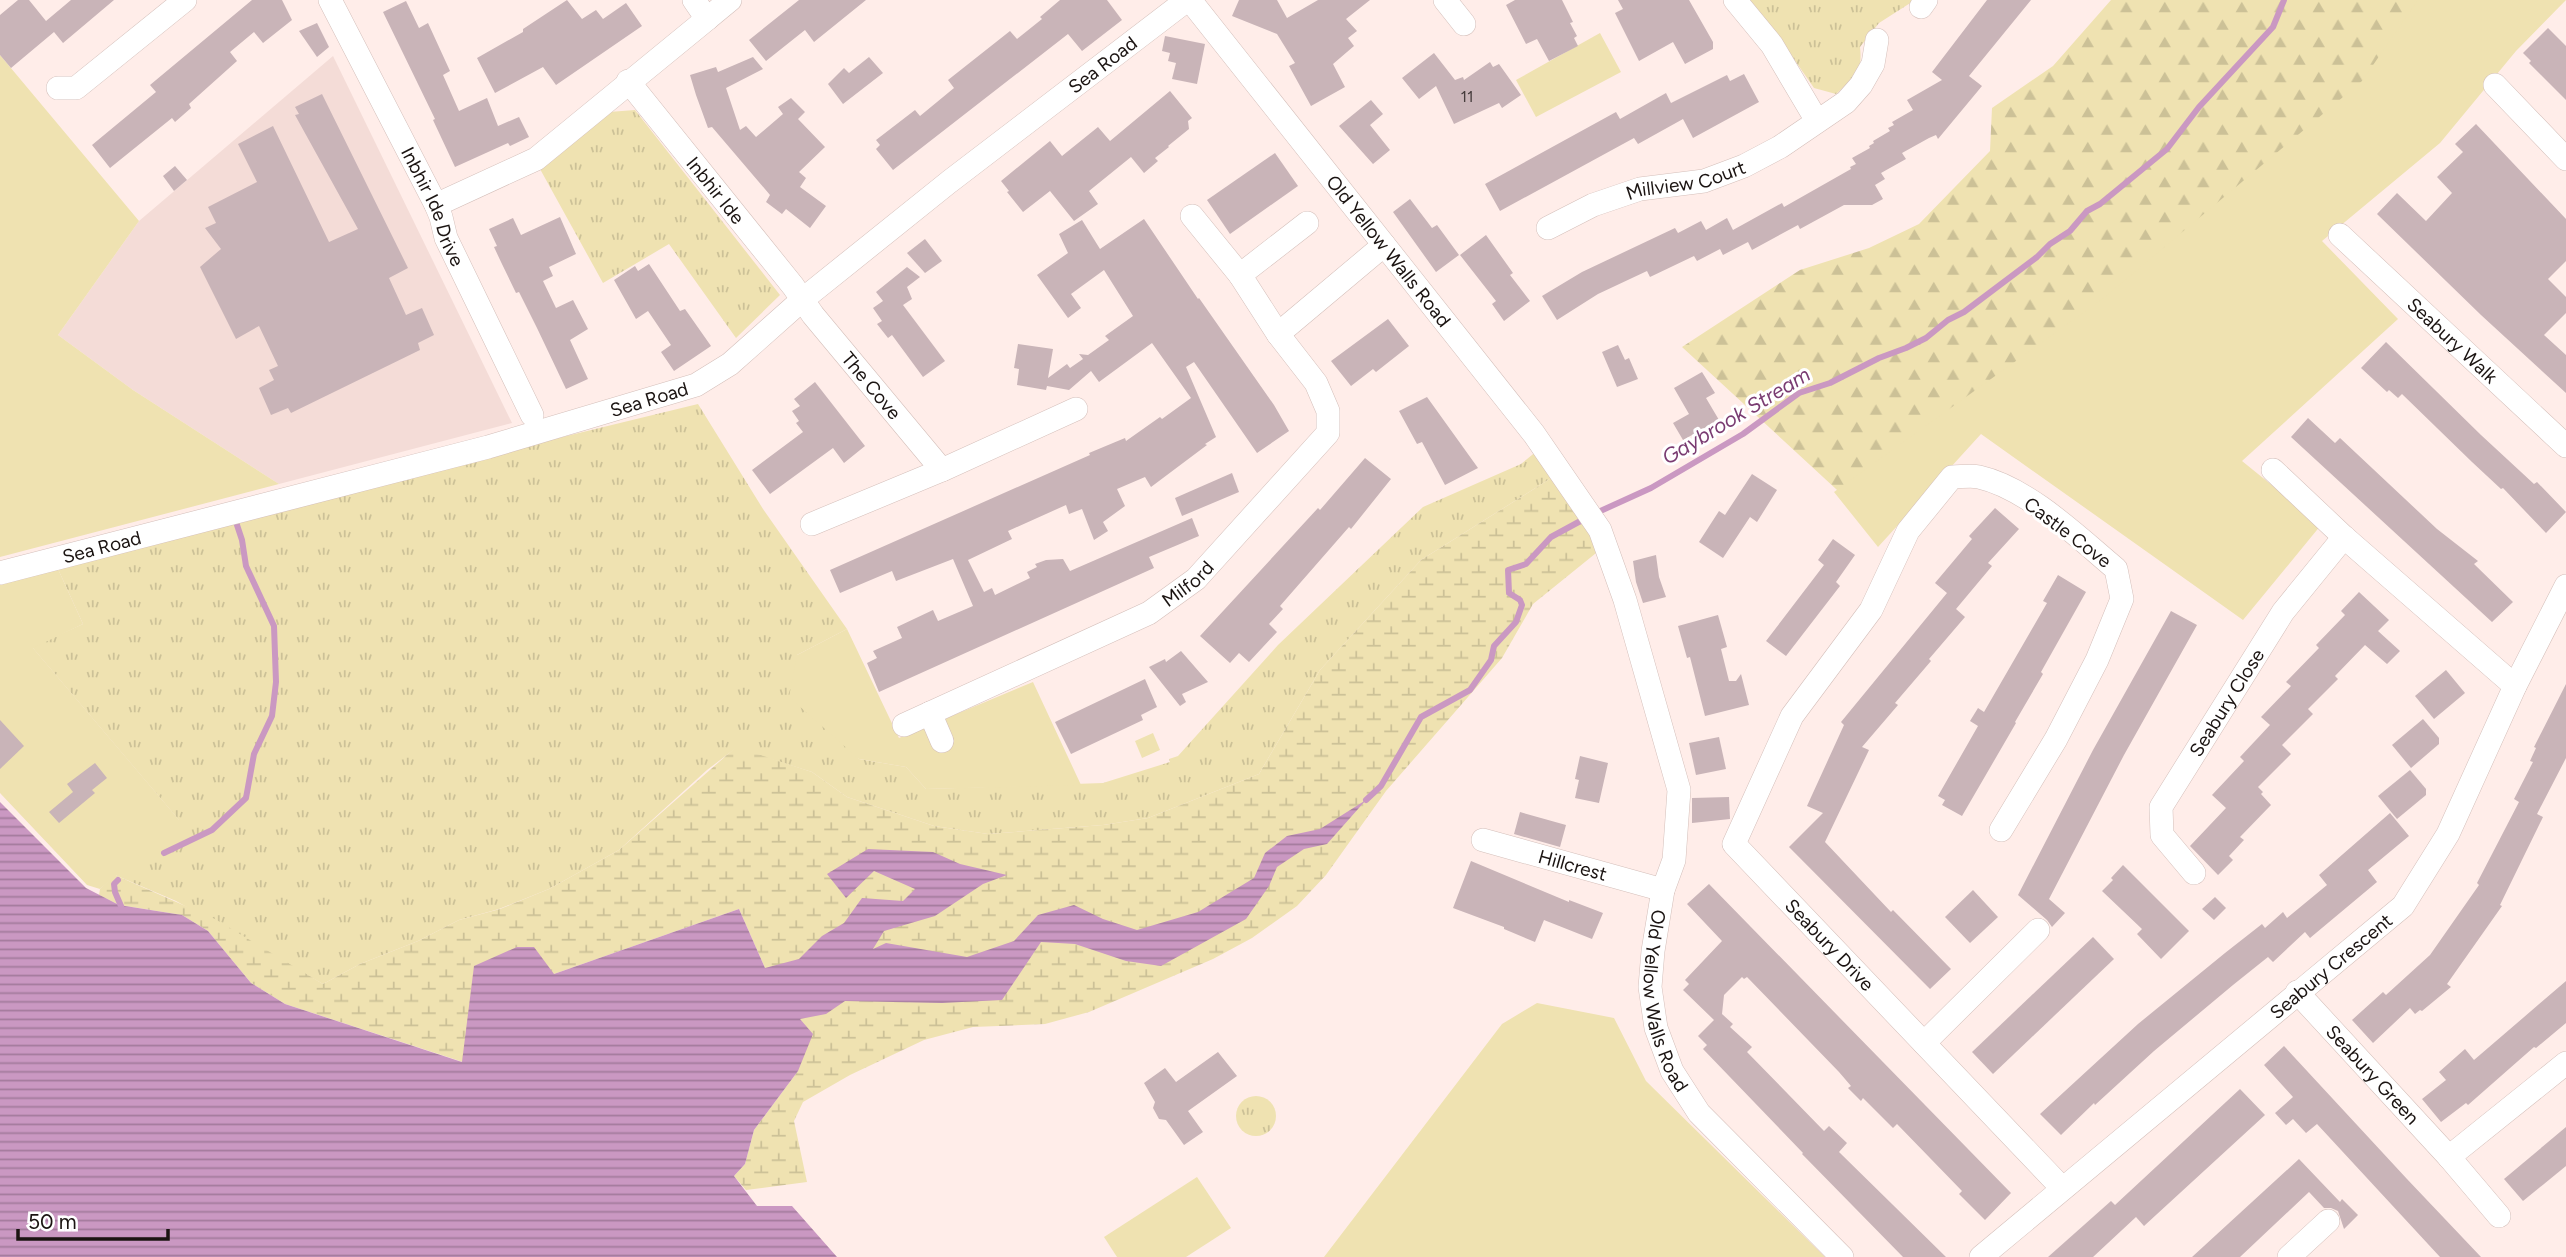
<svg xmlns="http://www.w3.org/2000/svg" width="2566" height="1257" font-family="Figtree,sans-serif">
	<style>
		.built { fill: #f4dcd7 }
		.grass { fill: url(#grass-tufts) }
		.forest { fill: url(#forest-firs) }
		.wetland { fill: url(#wetland-marsh) }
		.park { fill: #efe2b1 }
		.water { fill: url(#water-rules) }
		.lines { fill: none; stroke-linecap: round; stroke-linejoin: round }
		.stream { stroke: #ca98c2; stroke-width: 6 }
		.building { fill: #c9b4b8 }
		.minor-casing { stroke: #d4bfba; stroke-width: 24 }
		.minor { stroke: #fff; stroke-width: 23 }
		.labels { text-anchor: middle; stroke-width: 6; stroke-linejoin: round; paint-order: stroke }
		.number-label { font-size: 16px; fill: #463c3c }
		.street-label { font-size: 19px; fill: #1b1412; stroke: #fff }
		.water-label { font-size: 21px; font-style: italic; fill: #7a3c72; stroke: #fff }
	</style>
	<defs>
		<pattern id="grass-tufts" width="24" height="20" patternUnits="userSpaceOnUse" patternTransform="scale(1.75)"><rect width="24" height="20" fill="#efe2b1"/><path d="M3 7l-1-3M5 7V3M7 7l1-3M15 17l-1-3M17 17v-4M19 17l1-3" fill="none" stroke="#ccc197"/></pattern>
		<pattern id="forest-firs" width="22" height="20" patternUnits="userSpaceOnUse" patternTransform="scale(1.75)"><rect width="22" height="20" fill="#efe2b1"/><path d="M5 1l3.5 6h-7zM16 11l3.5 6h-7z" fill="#ccc197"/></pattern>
		<pattern id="wetland-marsh" width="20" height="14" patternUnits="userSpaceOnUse" patternTransform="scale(1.75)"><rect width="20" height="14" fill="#efe2b1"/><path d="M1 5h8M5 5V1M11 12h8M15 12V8" fill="none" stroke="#ccc197"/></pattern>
		<pattern id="water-rules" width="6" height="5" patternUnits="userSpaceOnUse" patternTransform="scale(1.75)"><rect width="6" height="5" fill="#ca98c2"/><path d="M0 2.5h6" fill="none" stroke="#a37b9c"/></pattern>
	</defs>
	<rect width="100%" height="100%" fill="#ffede9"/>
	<!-- built -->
	<polygon class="built" points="333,56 512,423 279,484 133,390 58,335 139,221"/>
	<!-- grass -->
	<g class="grass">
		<path d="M 1748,0 L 1915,0 L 1879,23 L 1860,47 C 1863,74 1854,77 1836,94 L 1814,88 L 1780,39 Z"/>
		<polygon points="635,110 780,295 736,338 669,244 603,283 540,169 609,112"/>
		<polygon points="698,404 763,509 847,629 797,655 859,759 906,767 926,789 1103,783 1170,762 1169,759 1178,756 1278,645 1423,507 1521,464 1543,446 1556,475 1421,560 1320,670 1259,774 1148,818 1103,825 988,834 934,826 847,797 812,772 736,748 707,770 619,850 549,889 499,909 459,920 418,941 360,964 323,984 176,901 115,875 179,820 32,647 83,624 58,569 546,441"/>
		<circle cx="1256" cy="1116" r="20"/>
	</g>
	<!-- forest -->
	<polygon class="forest" points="2111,0 2461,0 2329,168 1849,501 1682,347 1800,270 1869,248 1919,224 1990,151 1992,108 2053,66"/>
	<!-- wetland -->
	<polygon class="wetland" points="1556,475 1606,545 1533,604 1502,658 1386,791 1326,875 1297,906 1252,938 1213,959 1089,1012 1045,1024 973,1027 924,1040 850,1075 803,1102 794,1121 807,1182 746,1190 734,1176 745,1164 754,1130 798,1071 799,1019 765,968 739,909 554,974 463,1062 285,1004 251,983 208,931 182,915 119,905 99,895 100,889 115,875 215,919 323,984 360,964 418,941 459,920 500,909 549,889 619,850 736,747 812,772 847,797 934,826 988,834 1103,825 1148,818 1259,774 1320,670 1421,560"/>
	<!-- park -->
	<g class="park">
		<polygon points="2418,0 2566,0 2516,51 2440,143 2322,241 2398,319 2242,461 2321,525 2243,620 1981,434 1878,547 1834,492 2105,297 2362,81"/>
		<polygon points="1600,33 1621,72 1536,117 1516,80"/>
		<polygon points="0,55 139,221 58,335 133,390 279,484 0,557"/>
		<polygon points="58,569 83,624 33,648 180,821 100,889 87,885 0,793 0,585"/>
		<polygon points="847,629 899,738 1033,682 1081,785 926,789 906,767 859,759 789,697 797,655"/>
		<polygon points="1153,733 1160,750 1142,758 1135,741"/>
		<polygon points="1537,1003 1614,1018 1646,1081 1825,1257 1324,1257 1502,1024"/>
		<polygon points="1197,1177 1231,1228 1186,1257 1117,1257 1104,1237"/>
	</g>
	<!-- water -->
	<polygon class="water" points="1366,800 1327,844 1304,849 1277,867 1269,886 1246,919 1161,966 1126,961 1075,944 1041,942 1002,1000 942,1003 845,1001 826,1014 800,1019 813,1034 798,1071 754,1130 745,1164 734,1176 757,1206 792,1206 837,1257 0,1257 0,802 86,888 119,905 182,915 208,931 251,983 285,1004 462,1062 474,966 517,947 534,947 554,974 739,909 765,968 799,959 822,936 844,923 862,898 903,901 915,889 874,871 846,898 827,874 868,849 933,852 960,864 1007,875 983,884 935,916 884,931 873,949 886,943 967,957 1014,941 1038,915 1074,905 1103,919 1137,930 1198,912 1254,878 1265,853 1287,836 1320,829"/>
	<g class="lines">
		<!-- stream -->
		<g class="stream">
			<polyline points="1596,513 1651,488 1743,434 1799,393 1830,383 1879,358 1906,348 1926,338 1948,320 1964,312 2037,257 2050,244 2070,231 2087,211 2100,204 2167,149 2199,107 2273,27 2284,0"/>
			<polyline points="1366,800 1381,786 1421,717 1470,690 1491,660 1494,646 1516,622 1522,605 1520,600 1509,593 1508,570 1526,564 1551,537 1586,518"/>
			<polyline points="164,853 212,830 246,798 254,754 272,716 276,682 274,626 246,566 242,540 236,522"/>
			<polyline points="118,880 114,884 115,892 121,906"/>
		</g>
	</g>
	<!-- building -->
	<g class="building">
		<polygon points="18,0 29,0 46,21 71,0 114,0 63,43 54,32 11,68 0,55 0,15"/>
		<polygon points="252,0 282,0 292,20 263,43 254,32 230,52 237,61 189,104 191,108 175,122 172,118 110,168 92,145 156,92 150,85"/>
		<polygon points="567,0 582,19 596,10 603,19 626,3 642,26 556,85 543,67 495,93 477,58 523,32 523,29"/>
		<polygon points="799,0 866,0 814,42 805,30 766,61 749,40"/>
		<polygon points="1060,0 1107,0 1122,20 1082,51 1068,34 893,170 876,149 880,145 876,140 915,110 920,116 954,88 948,80 1010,31 1017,39 1042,19 1040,17"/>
		<polygon points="1239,0 1277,0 1287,18 1318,0 1370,0 1346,19 1357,31 1348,38 1354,46 1333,64 1345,87 1311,106 1289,66 1295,63 1277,34 1232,16"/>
		<polygon points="1515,0 1562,0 1573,22 1570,23 1577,36 1574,38 1578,46 1549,61 1537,39 1526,44 1506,5"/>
		<polygon points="1618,0 1689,0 1713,42 1713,49 1685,64 1673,42 1639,61 1615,13 1623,9"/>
		<polygon points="1987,0 2031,0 1969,76 1982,86 1938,139 1936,135 1929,138 1902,153 1906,159 1881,173 1885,179 1875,185 1883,199 1872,205 1844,205 1800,229 1798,225 1752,250 1748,242 1723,255 1720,249 1697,261 1694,256 1650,277 1647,271 1598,294 1557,320 1542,296 1582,272 1675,228 1678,233 1701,221 1706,230 1727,218 1733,230 1782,203 1784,207 1851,169 1850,167 1856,164 1852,158 1870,148 1869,146 1874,143 1873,141 1890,131 1888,128 1894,125 1892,122 1913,110 1907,100 1942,80 1932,72"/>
		<polygon points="406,1 419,28 428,23 450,71 443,75 459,111 487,98 498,126 519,117 529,137 510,146 508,143 455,167 433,120 435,119 383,12"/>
		<polygon points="317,23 329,47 317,57 299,31"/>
		<polygon points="2548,28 2566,46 2566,100 2529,63 2531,61 2523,53"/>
		<polygon points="1165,36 1205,44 1197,84 1172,79 1176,63 1168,61 1170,53 1162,51"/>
		<polygon points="1434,53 1455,80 1463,77 1464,80 1490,62 1493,67 1499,64 1521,95 1502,108 1499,103 1454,124 1436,86 1419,99 1402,78"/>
		<polygon points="753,57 763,69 726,88 740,130 746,126 756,137 783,114 778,107 791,98 805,112 798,119 825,147 799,172 806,178 800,187 826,206 810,228 786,209 782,214 766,202 770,195 712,127 708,128 696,95 690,75 716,67 718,72"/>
		<polygon points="869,57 883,73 843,104 828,84 844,68 849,73"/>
		<polygon points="1744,74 1759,102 1693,138 1683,119 1638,144 1634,138 1500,211 1485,184 1616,112 1620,119 1666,93 1671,103 1727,75 1730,81"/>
		<polygon points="1170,91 1192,118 1188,121 1189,129 1168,146 1169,147 1155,158 1158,161 1144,173 1131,157 1089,191 1098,204 1074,221 1050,191 1023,212 1007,192 1009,191 1001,181 1050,141 1062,156 1098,127 1110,141"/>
		<polygon points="322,94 408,268 389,278 406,315 422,308 434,335 418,343 420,350 291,413 288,408 271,415 259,388 274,380 269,370 278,366 259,326 236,339 200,267 221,249 205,228 216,223 208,207 257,182 238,144 273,126 329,242 358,229 295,115 299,114 295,107"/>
		<polygon points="1371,100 1383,114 1370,125 1390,150 1373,164 1339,126"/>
		<polygon points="2476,124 2566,219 2566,261 2548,279 2566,297 2566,313 2544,335 2566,355 2566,393 2481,315 2377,214 2397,193 2426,221 2452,193 2437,177 2463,152 2455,144"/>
		<polygon points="1275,153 1298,186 1230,234 1207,200"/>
		<polygon points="175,166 187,180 174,191 163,176"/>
		<polygon points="1410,199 1432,228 1437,225 1459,255 1436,272 1393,212"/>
		<polygon points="560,217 576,254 549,267 553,276 543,281 556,308 573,300 588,329 570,340 588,379 566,389 537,328 519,292 516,293 501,262 494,247 497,246 489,229 513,218 521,235"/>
		<polygon points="1144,219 1198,299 1199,298 1274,405 1289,431 1257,453 1194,362 1186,367 1216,437 1205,444 1207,445 1151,487 1145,477 1117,489 1125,506 1103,522 1108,531 1094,540 1082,509 1069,514 1066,505 1008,531 1012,539 968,560 984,592 992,588 995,595 1030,578 1027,572 1037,567 1035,564 1046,560 1063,559 1070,571 1192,518 1199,536 1149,557 1154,568 879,692 867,663 877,658 873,651 902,638 897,627 933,610 938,621 973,606 953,559 896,581 892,571 840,593 830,570 1090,455 1089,453 1125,438 1126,441 1160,417 1162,419 1191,398 1152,343 1099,382 1091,371 1069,390 1047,386 1046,390 1017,385 1019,369 1014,368 1018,344 1053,349 1048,378 1067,364 1070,368 1083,359 1079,354 1088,355 1109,340 1105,336 1133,316 1104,270 1071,294 1081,308 1068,318 1037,275 1068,253 1059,234 1082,220 1100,249"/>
		<polygon points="1486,235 1513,273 1510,275 1530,301 1504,321 1492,304 1496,301 1460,255"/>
		<polygon points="925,239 942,261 925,273 907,253"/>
		<polygon points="649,264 680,311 685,309 711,346 674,371 661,352 671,345 648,311 636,319 614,280 635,266 638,271"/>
		<polygon points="907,267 920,277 907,287 912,299 903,305 945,361 923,377 892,335 888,338 877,324 882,321 873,308 883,301 876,292"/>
		<polygon points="1388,319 1409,346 1376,372 1373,369 1351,386 1331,361"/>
		<polygon points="2386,342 2481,435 2534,484 2537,482 2566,512 2546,533 2503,488 2501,489 2472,462 2402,394 2398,398 2389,390 2387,392 2361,368"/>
		<polygon points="1618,345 1625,360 1629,358 1638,379 1617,387 1602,352"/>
		<polygon points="1702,372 1715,393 1706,398 1719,420 1683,440 1673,423 1689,414 1674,388"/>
		<polygon points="815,382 865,446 844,463 833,448 770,494 752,470 803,432 796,423 799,421 792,411 800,406 794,399"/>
		<polygon points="1427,397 1478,468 1445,485 1422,442 1417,444 1399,411"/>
		<polygon points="2308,418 2335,443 2340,438 2437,529 2478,561 2474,564 2513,602 2492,622 2291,437"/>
		<polygon points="1365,458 1391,479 1351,529 1349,527 1280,606 1283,609 1269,624 1277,632 1249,662 1239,653 1230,663 1200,636 1318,508 1320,510"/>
		<polygon points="1232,473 1239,492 1182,516 1175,498"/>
		<polygon points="1752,474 1777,490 1757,522 1750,517 1723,558 1699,542 1719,511 1725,515"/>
		<polygon points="1995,508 2019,529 1988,563 1992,566 1956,609 1965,617 1929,659 1931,661 1895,703 1898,705 1862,747 1869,750 1825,842 1891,912 1893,910 1951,969 1930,989 1789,847 1823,813 1807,806 1844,725 1841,722 1947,593 1935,583 1972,539 1969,536"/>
		<polygon points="1833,539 1855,555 1836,582 1840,586 1786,656 1766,641 1824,565 1818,560"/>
		<polygon points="1656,555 1659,577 1666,597 1643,603 1636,582 1633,561"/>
		<polygon points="2058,575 2086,592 2041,672 2043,674 2015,722 2016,723 1962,816 1942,805 1945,800 1938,796 1978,726 1970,721 1978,708 1984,712 2047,603 2043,601"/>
		<polygon points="2359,592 2389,620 2378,631 2400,651 2387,664 2365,645 2335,676 2338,679 2308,709 2313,714 2282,745 2291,754 2258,787 2263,792 2261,794 2271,805 2240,837 2244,840 2229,856 2233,860 2218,875 2190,846 2226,808 2212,795 2244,761 2240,757 2270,725 2261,717 2291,686 2286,682 2319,648 2316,645 2345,615 2341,611"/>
		<polygon points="2171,611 2197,625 2124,755 2049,899 2065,913 2052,927 2047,920 2018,895 2093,750"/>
		<polygon points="1718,615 1727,647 1721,649 1729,681 1736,681 1741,674 1749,705 1705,716 1690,657 1687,658 1678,626"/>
		<polygon points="1181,651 1208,682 1182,694 1186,702 1180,706 1149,667 1165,659 1166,662"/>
		<polygon points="2446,670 2465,693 2434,719 2415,696"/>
		<polygon points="1145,679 1157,707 1141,715 1143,720 1071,754 1055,722"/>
		<polygon points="2566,684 2566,758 2537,814 2543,817 2500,905 2502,906 2447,984 2451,987 2422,1011 2420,1010 2415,1014 2410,1008 2373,1043 2352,1020 2383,992 2386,995 2430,955 2479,885 2477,883 2519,802 2514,799 2533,762 2530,761 2536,748 2534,747"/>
		<polygon points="2423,719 2439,738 2439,744 2411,768 2392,745"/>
		<polygon points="0,720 24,746 0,769"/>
		<polygon points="1719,737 1726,769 1696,775 1689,743"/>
		<polygon points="1580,756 1608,763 1599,803 1575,798 1579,780 1575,779"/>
		<polygon points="95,763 107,778 92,790 95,793 59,823 49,812 73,792 67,784"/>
		<polygon points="2410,770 2426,789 2426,795 2397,819 2378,796"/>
		<polygon points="1729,797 1730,819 1692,823 1692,798"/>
		<polygon points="1520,812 1566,825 1560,847 1514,834"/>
		<polygon points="2390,813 2409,836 2368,870 2377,882 2310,938 2305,932 2273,962 2268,957 2233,985 2154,1051 2095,1105 2094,1103 2061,1135 2040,1114 2138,1024 2225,953 2262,924 2265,928 2283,912 2287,918 2327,885 2319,875"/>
		<polygon points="1471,861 1569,902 1569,900 1603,913 1592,939 1544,920 1535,942 1504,929 1504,927 1453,908"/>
		<polygon points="2123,865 2189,931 2161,959 2137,934 2142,929 2102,891 2113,880 2111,878"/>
		<polygon points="1709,884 2011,1193 1985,1220 1959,1194 1962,1191 1897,1124 1893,1128 1863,1098 1861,1101 1848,1088 1851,1086 1839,1072 1747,977 1744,979 1742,977 1724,995 1722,1014 1733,1024 1730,1027 1752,1047 1747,1052 1824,1131 1829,1126 1847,1143 1839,1152 1946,1257 1903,1257 1802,1154 1803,1153 1703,1049 1707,1045 1698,1036 1714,1020 1683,990 1689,984 1685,980 1722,941 1687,904"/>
		<polygon points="1973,890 1998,917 1970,943 1945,917"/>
		<polygon points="2215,897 2226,908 2214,920 2202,909"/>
		<polygon points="2093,937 2114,959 1993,1074 1972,1052"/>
		<polygon points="2566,981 2566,1023 2536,1048 2534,1047 2468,1105 2466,1103 2441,1122 2422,1099 2446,1080 2439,1072 2465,1049 2474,1060"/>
		<polygon points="2284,1046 2407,1179 2481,1257 2440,1257 2317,1124 2306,1133 2293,1119 2286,1125 2275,1113 2293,1097 2264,1065"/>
		<polygon points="1218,1052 1237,1076 1188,1111 1203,1132 1184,1145 1166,1120 1159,1119 1153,1108 1155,1102 1144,1083 1165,1068 1176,1082"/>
		<polygon points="2240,1089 2265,1115 2144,1226 2136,1217 2093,1257 2048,1257 2111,1201 2115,1205"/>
		<polygon points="2566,1127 2566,1166 2523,1201 2504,1179"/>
		<polygon points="2299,1159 2340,1202 2342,1199 2358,1215 2344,1229 2338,1211 2331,1208 2324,1208 2309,1192 2240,1257 2192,1257"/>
	</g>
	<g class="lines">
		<!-- minor casing -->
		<g class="minor-casing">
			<g id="minor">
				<path id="s1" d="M 330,0 L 436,205 L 441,217 L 446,238 L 532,415"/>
				<path id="s2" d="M 1190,0 L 1534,434 L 1600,530 L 1625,600 L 1679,790 L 1674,860 L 1663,890 L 1653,951 L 1650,987 L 1656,1028 L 1672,1071 L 1699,1113 L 1842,1257"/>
				<polyline points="1445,0 1464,24"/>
				<polyline points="1735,0 1772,45 1817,121"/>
				<polyline points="1921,7 1926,0"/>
				<polyline points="707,19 730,0"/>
				<path id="s3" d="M 628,81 L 793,286 L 813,315 L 942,470"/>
				<polyline points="2495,85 2566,159"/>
				<polyline points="58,88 76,88 185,0"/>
				<polyline points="436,205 536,159 707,19 694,0"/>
				<path id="s4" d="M 1548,228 L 1593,205 L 1640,189 L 1704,181 L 1744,166 L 1780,147 L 1846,102 L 1861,85 L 1873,64 L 1877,40"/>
				<path id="s5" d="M 2340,235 L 2566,446"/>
				<polyline points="1240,275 1307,223"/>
				<polyline points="1278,334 1384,245"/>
				<polyline points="2273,470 2344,537 2515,686"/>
				<polyline points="812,524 942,470 1076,409"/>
				<path id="s6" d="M 0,573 L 488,447 L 696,385 L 730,364 L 802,300 L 949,182 L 1187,0"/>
				<polyline points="930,713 942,741"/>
				<path id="s7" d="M 904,725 L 1149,613 L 1196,579 L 1328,433 L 1328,411 L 1316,383 L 1278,334 L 1240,275 L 1192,216"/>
				<path id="s8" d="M 2001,830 L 2056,739 L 2097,660 L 2122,599 L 2116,569 C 2079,538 2028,488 1979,477 C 1971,475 1961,477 1952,477 L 1908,531 L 1871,610 L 1792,716 L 1734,844 L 2062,1188"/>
				<path id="s9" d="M 1483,840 L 1663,890"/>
				<path id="s10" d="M 2194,873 L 2162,835 L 2161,807 L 2283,612 L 2344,537"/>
				<path id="s11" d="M 2297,992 L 2449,1157 L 2499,1216"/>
				<polyline points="1924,1043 2038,930"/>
				<polyline points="2449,1157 2566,1063"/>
				<path id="s12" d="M 1981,1257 L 2403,906 L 2448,834 L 2515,686 L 2566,586"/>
				<polyline points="2289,1257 2328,1221"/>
			</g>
		</g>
		<!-- minor -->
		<use href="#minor" class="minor"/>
	</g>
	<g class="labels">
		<!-- number labels -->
		<g class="number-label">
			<text x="1467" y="102">11</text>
		</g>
		<!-- street labels -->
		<g class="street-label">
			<text dy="7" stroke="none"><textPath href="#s6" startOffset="1239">Sea Road</textPath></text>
			<text dy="7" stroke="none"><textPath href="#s4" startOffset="147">Millview Court</textPath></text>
			<text dy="7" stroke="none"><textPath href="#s3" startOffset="140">Inbhir Ide</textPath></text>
			<text dy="7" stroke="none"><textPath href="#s1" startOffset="231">Inbhir Ide Drive</textPath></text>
			<text dy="7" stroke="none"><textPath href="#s2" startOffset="320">Old Yellow Walls Road</textPath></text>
			<text dy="7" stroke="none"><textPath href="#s5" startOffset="154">Seabury Walk</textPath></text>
			<text dy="7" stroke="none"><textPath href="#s3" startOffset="390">The Cove</textPath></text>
			<text dy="7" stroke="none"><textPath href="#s6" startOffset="672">Sea Road</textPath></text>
			<text transform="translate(2068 532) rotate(37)" y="7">Castle Cove</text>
			<text dy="7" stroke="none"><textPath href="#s6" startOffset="105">Sea Road</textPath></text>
			<text dy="7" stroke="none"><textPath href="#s7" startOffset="318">Milford</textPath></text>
			<text dy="7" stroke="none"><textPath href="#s10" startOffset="201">Seabury Close</textPath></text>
			<text dy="7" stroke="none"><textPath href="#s9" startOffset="93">Hillcrest</textPath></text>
			<text dy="7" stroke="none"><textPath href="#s8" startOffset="1054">Seabury Drive</textPath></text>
			<text dy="7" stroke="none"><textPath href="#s12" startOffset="455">Seabury Crescent</textPath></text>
			<text dy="7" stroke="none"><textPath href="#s2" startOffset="1158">Old Yellow Walls Road</textPath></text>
			<text dy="7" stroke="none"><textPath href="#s11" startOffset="112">Seabury Green</textPath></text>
		</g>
		<!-- water labels -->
		<g class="water-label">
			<text transform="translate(1736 416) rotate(-31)" y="7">Gaybrook Stream</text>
		</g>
	</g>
	<!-- scale -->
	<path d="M18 1229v10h150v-10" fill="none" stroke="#1b1412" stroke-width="3.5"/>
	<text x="28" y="1229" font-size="21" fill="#1b1412" stroke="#ffffff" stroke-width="5" paint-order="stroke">50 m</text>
</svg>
